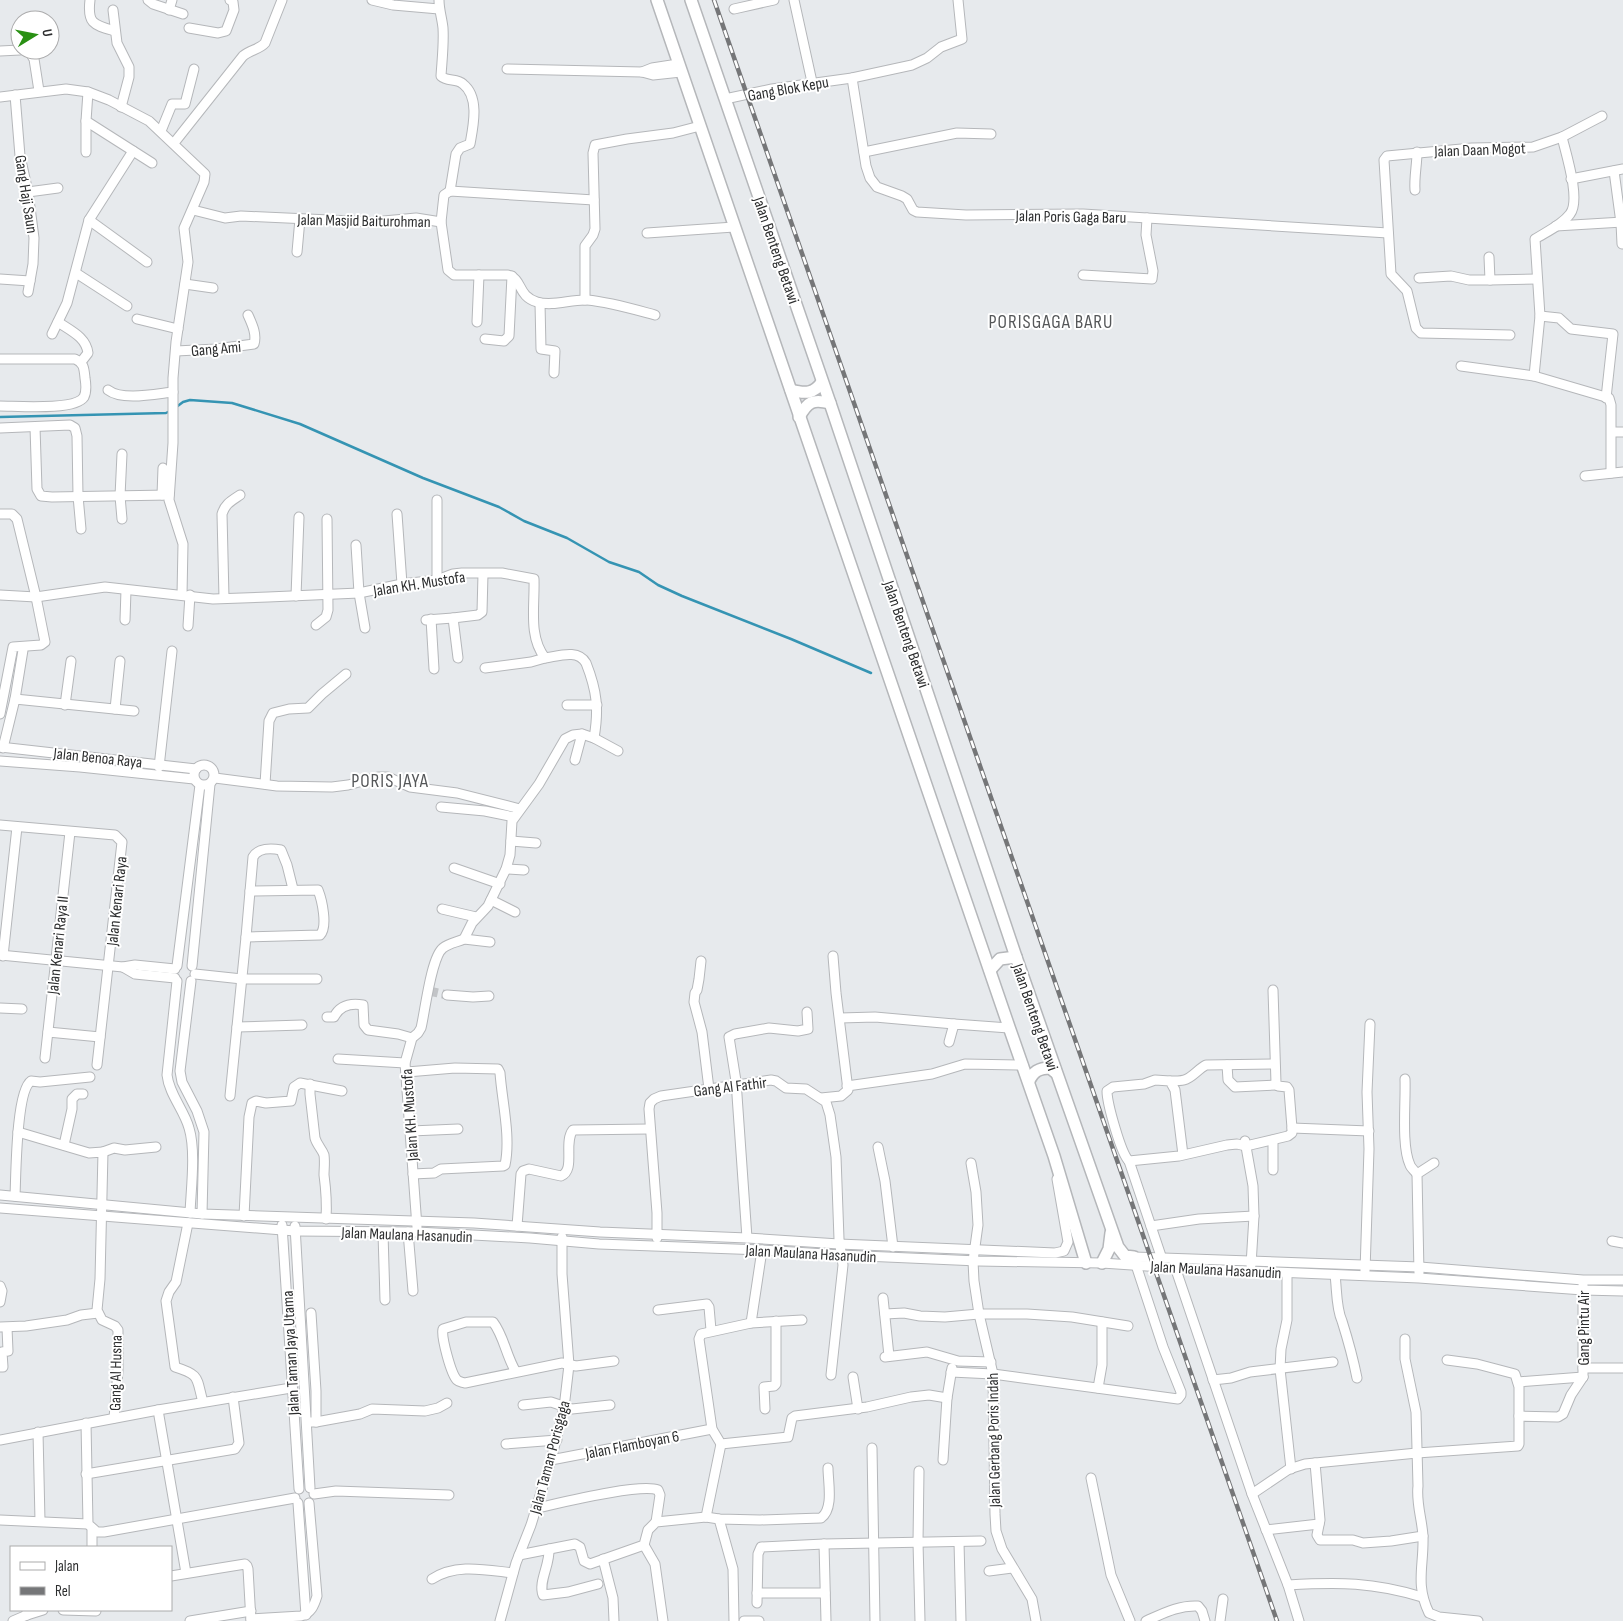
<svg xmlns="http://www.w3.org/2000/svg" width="1623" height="1621" font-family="'Sofia Sans Condensed',sans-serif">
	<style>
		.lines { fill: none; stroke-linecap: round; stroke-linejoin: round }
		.stream { stroke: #3594b3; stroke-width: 2.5 }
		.minor-tunnel { stroke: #c2c4c7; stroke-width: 9; stroke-dasharray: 9 4.5; stroke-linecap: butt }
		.minor-casing { stroke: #b5b7ba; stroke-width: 11 }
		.major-casing { stroke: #b5b7ba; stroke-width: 14 }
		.minor { stroke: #fff; stroke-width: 9 }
		.major { stroke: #fff; stroke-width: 11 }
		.rail-casing { stroke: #757678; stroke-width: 4.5 }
		.rail { stroke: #fff; stroke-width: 2.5; stroke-dasharray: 8; stroke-linecap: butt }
		.labels { text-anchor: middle; stroke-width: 4; stroke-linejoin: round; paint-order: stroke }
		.street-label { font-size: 16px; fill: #2d2e2f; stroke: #fff }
		.quarter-label { font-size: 19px; letter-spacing: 1px; fill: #555759; stroke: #fff }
	</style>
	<rect width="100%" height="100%" fill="#e7eaed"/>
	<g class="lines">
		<!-- stream -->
		<g class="stream">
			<polyline points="175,408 183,402 190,400 232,403 300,424 423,478 499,507 524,521 567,538 609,562 639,572 658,585 682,596 791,639 871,673"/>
			<polyline points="0,417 166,413 170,411"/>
		</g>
		<!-- minor-tunnel -->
		<polyline class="minor-tunnel" points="429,991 447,995"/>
		<!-- minor casing -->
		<g class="minor-casing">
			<g id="minor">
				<path d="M 90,0 C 87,24 94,25 115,31"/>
				<polyline points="148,0 153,4 183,14"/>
				<polyline points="372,0 393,5 439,9"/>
				<path d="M 439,0 C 439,10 442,18 443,28 C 444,44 442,60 441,76 C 447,82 457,78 463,84 C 480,97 473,127 470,144 L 460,148 L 456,154 L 450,191"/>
				<polyline points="794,0 812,82"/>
				<polyline points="734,9 774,0"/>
				<polyline points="113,10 117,43 129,67 129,77 121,107"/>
				<polyline points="169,10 172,0"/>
				<polyline points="189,28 218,33 226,31 234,10 233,2 230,0"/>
				<polyline points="27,50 29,51 34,59 39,91"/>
				<polyline points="0,51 20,50"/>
				<polyline points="507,69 642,72 653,75 681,72"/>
				<polyline points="642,72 652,68 678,64"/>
				<polyline points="852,78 866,166 870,178 877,187 902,196 907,199 913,210 917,212 966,215 1083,214 1388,233"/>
				<polyline points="88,92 86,121 152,163"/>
				<polyline points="15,95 20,156 28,192 34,238 33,264 28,292"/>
				<polyline points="0,97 66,89 88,92 109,100 149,121 205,174 204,182 184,228 188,262 176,342 173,378 173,443 169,500 183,544 182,595"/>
				<polyline points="725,99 772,89 852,78 912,65 927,58 941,47 962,39 958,0"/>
				<polyline points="86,121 86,152"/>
				<polyline points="161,131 172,104 185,104 194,69"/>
				<path d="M 174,143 L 243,56 C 250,50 260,49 265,43 L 282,0"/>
				<polyline points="864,152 957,133 991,134"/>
				<polyline points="1614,171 1621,223 1622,244"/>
				<polyline points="1571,179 1623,169"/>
				<path d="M 1415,190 C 1414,177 1417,165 1417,152"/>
				<polyline points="28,192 58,188"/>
				<path d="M 193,210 L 225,218 L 241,216 L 373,222 L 416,218 L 441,222 L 448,270 L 454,275 L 508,275 C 523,279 517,296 537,302 C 553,307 571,299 587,300 C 610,302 633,309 655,315"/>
				<polyline points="89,220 147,262"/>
				<polyline points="441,222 444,195 450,191 594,200"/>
				<polyline points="1556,226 1623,222"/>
				<polyline points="647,233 734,227"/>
				<polyline points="297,252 300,219"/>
				<polyline points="1489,257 1490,280 1537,279"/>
				<polyline points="76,273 127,306"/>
				<polyline points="1083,275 1152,279 1153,271 1146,235 1147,218"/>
				<polyline points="1419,278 1451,276 1469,280 1490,280"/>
				<polyline points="0,279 30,281"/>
				<polyline points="185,284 213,288"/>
				<polyline points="585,300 585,246 593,235 595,229 593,153 595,145 627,139 673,133 700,126"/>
				<polyline points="540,303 541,349 555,351 554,373"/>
				<polyline points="1540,316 1559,318 1571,329 1613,334 1606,398"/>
				<polyline points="137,319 178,329"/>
				<path d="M 58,322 C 71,331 86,337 88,353 L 81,362"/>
				<polyline points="477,322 479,275"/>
				<polyline points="52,334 67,303 89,220 133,151"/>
				<polyline points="1510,335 1421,333 1416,328 1407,291 1391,274 1384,160 1387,156 1472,148 1533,147 1562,137 1602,116"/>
				<polyline points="485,339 504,341 509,336 512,276"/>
				<path d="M 176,351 L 216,349 L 254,344 C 257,334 252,324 248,315"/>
				<path d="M 0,359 L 75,359 C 84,363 84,368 85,378 C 86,384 87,391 84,397 C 75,411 17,406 0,406"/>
				<polyline points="1461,366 1534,376 1609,398 1611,405 1611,473"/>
				<path d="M 1534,376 L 1540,316 L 1535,239 C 1546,232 1562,225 1570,214 C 1581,200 1566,154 1562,137"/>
				<path d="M 108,390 C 122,401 155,394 173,392"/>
				<polyline points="35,427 37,489 41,496 52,497 169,495"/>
				<polyline points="0,428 70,425 75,428 77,436 78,496 81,529"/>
				<polyline points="1612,432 1623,432"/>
				<polyline points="122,454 120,496 122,519"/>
				<polyline points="1585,476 1623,472"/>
				<polyline points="162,495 163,468"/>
				<polyline points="437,500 437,580"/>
				<polyline points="0,514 12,514 17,519 36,597 45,642 41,645 13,647 0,714"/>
				<polyline points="397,514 402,584"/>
				<polyline points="356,545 359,593 365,628"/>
				<path d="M 0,595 L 36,597 L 105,587 L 213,599 L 268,597 L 359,593 L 402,584 L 437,580 L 453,574 L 462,573 L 502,573 L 534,579 C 535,606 528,636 545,658 C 559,656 578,649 586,663 C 597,691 599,709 594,738"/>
				<polyline points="296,596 299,517"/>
				<path d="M 224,598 L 222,514 C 225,504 231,501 240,495"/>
				<polyline points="431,619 434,669"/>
				<polyline points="125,620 126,590"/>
				<polyline points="426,620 453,618"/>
				<polyline points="316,625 326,617 328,610 327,519"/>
				<polyline points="188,626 190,595"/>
				<polyline points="458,658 453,618 478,615 482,612 483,574"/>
				<polyline points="485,668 531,662 545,658"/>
				<polyline points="15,699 23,650"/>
				<polyline points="65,705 71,661"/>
				<polyline points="567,705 597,705"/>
				<polyline points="115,709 120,661"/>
				<polyline points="0,747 196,769"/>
				<polyline points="3,748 15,699 134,711"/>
				<polyline points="575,760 582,734"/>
				<polyline points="0,761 80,767 194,779"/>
				<circle cx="204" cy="775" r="10"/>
				<polyline points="159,767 172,651"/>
				<polyline points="215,778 277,786 332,787 348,785 378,777 388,777 410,787 457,793 520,809"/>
				<polyline points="265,784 269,721 273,713 289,709 308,708 322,694 346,674"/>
				<polyline points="441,807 485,811 514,817"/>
				<polyline points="0,825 115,835 122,842 97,1065"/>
				<polyline points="511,841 536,843"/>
				<polyline points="454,868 500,884"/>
				<polyline points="506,869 524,870"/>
				<polyline points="491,900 515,912"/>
				<polyline points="442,909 476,917"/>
				<path d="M 246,937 L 320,935 C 328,927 322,900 318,890 L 250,891"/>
				<polyline points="464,939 490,942"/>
				<polyline points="0,955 123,967 135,965 175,969"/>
				<polyline points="3,956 17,827"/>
				<polyline points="701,961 699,979 697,990 695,993 694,1002 702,1032 709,1089"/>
				<polyline points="177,966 200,785"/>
				<polyline points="192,966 210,784"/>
				<polyline points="123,967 135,974 175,978"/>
				<polyline points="195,974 242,979 317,979"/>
				<path d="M 177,981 L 167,1075 C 169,1094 184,1110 189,1128 C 196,1151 191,1189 190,1213"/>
				<polyline points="191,981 180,1071 182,1082 197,1111 204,1132 202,1214"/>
				<polyline points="447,995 473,997 489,996"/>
				<polyline points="0,1008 22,1009"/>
				<path d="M 327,1017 L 334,1017 C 340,1005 351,1003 363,1005 L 364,1025 L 368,1030 L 398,1034 L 412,1038"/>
				<polyline points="840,1018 875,1017 954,1024"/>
				<polyline points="237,1027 302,1025"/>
				<polyline points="48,1032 100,1037"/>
				<polyline points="949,1042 954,1024 1009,1028"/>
				<polyline points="45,1058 70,832"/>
				<polyline points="338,1059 405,1063"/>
				<polyline points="1227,1065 1228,1080 1235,1087 1276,1085"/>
				<path d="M 407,1072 L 455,1068 L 498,1069 L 500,1073 C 502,1101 511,1137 505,1165 L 503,1166 L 441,1169 L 434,1173 L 413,1174"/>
				<path d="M 1405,1079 C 1406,1101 1401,1146 1410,1165 C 1411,1168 1415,1171 1417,1174"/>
				<path d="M 1170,1081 C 1175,1081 1180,1081 1184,1080 C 1192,1078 1198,1069 1206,1065 L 1274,1064"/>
				<path d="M 310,1084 L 310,1094 L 315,1138 C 317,1145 322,1149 324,1155 C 325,1162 324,1169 324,1175 C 326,1190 327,1204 326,1219"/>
				<polyline points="847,1086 932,1074 965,1064 1023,1065"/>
				<path d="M 230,1096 L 246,937 L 253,857 C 258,848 271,848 281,850 L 287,865 L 293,889"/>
				<polyline points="821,1098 841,1096 848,1090 836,993 833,956"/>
				<polyline points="1292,1128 1369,1131"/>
				<polyline points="411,1131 458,1129"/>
				<polyline points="18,1132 89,1153 103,1152 100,1279 97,1310 102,1320 115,1326 118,1330 118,1371 114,1418"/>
				<polyline points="1245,1141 1253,1186 1254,1216 1251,1265"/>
				<polyline points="64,1145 72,1109 72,1099 77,1094 83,1094"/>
				<polyline points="878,1147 885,1181 893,1247"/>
				<polyline points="103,1152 114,1148 125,1150 156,1147"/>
				<path d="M 1183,1155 L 1175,1090 L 1170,1081 L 1155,1080 L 1144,1084 L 1113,1087 L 1107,1091 C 1107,1103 1121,1154 1129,1161 L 1179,1156 L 1227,1145 L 1237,1144 L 1246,1146 L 1288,1136 L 1292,1133 L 1292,1128 L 1289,1090 L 1287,1087 L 1278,1086 L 1276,1083 L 1273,990"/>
				<polyline points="1129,1161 1162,1259"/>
				<polyline points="971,1163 976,1192 978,1225 973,1261 974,1281 979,1314 993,1374 995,1514 996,1531 1002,1549 1032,1599 1036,1621"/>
				<polyline points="1273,1170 1273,1140"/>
				<polyline points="0,1195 202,1214 474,1223 600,1232 747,1238 839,1244 1055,1253 1064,1251 1068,1242 1057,1179"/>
				<path d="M 15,1196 C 16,1176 16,1091 31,1081 L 40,1082 L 90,1077"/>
				<polyline points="0,1208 295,1231 417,1232 530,1238 599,1244 762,1250 841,1255 978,1261 1102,1263 1176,1268 1419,1278 1583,1290 1623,1291"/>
				<polyline points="244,1216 249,1117 252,1103 256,1101 266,1103 291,1101 294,1087 300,1083 342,1091"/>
				<path d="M 188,1223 L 176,1282 L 169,1292 L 166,1301 L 175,1367 C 201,1375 196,1378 203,1402"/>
				<polyline points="282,1225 299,1489"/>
				<polyline points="295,1226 310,1488"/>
				<path d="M 517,1226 L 521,1174 L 523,1171 L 529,1169 L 561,1176 C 576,1170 563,1142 573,1130 L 649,1129"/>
				<polyline points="1151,1226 1199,1219 1254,1216"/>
				<path d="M 417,1227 L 405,1063 L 412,1038 L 418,1033 L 421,1028 C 425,1012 431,957 443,948 C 449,943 458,942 464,939 L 472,923 L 488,906 L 506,869 L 510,855 L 512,821 L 539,784 L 565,739 L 573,735 L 582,734 L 594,738 L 618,751"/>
				<polyline points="408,1232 413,1291"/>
				<polyline points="383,1233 385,1300"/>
				<polyline points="657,1238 657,1213 649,1109 650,1103 654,1099 661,1096 771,1080 776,1081 786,1088 806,1089 826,1102 830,1115 836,1157 839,1239 843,1265 831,1375"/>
				<polyline points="747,1238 736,1081 729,1037 735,1034 769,1028 798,1031 808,1029 807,1012"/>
				<polyline points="1612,1241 1623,1243"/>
				<polyline points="1134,1257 1420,1267 1583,1280 1623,1280"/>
				<polyline points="1174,1264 1252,1494 1288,1585 1299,1621"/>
				<polyline points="1365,1271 1369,1149 1367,1092 1370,1024"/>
				<polyline points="1287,1273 1287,1320 1281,1349 1280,1369 1291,1469"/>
				<polyline points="1419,1273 1417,1174 1434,1163"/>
				<path d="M 1335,1275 C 1337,1290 1336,1308 1342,1321 C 1348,1340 1353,1358 1357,1378"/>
				<polyline points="1583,1285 1583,1377"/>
				<polyline points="0,1286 2,1291 0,1302"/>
				<polyline points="883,1298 889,1356"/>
				<polyline points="658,1310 707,1304 709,1307 711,1330"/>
				<polyline points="885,1314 904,1313 920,1316 945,1317 979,1314 1027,1314 1072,1317 1128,1326"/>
				<polyline points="802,1320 751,1323 701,1334 699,1339 712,1429 721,1444 788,1437 792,1418 795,1416 867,1407 911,1397 929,1395 947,1398"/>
				<polyline points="751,1323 762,1250"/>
				<polyline points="0,1327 26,1326 67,1320 81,1315 98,1313"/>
				<path d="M 1405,1339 L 1405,1359 L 1416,1412 L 1418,1486 C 1416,1503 1422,1519 1423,1536 C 1424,1566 1415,1584 1429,1613 L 1439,1617 L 1478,1621"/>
				<polyline points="885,1357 927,1352 958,1361 991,1362"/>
				<polyline points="1447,1360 1477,1364 1515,1374 1519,1387 1519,1416"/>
				<polyline points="0,1367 3,1367 2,1352 8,1351 7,1328"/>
				<polyline points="1583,1368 1623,1368"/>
				<path d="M 516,1372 C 506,1356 504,1336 493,1322 L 466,1322 L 443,1329 C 441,1337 451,1374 457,1380 C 459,1382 462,1382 465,1383 L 562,1363 L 576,1366 L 614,1361"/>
				<polyline points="951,1372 993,1374 1178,1399 1181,1395 1181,1392 1163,1347 1136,1265"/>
				<polyline points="853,1377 858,1409"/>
				<polyline points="1213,1380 1231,1378 1250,1372 1333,1362"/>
				<polyline points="1518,1382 1583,1377"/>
				<polyline points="1098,1388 1102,1365 1102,1322"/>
				<polyline points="523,1405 551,1402 572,1409 610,1405"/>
				<polyline points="765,1409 764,1387 774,1386 776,1384 776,1321"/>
				<polyline points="158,1410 186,1573"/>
				<polyline points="310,1422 316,1422 316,1391 311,1313"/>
				<polyline points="316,1422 360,1414 372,1409 425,1411 438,1408 447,1403"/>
				<polyline points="86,1423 88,1524 97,1532 104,1532 295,1498"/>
				<polyline points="38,1432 40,1521"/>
				<polyline points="0,1440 158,1410 291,1388"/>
				<polyline points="506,1444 557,1440"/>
				<polyline points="872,1448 875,1621"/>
				<polyline points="551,1460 712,1429"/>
				<polyline points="943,1460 947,1398 952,1368"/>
				<polyline points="1315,1463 1320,1520 1317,1535 1320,1540 1353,1540 1363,1543 1391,1541 1423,1536"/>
				<polyline points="919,1471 918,1542 920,1621"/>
				<polyline points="86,1474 235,1449 239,1443 233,1397"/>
				<polyline points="1091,1478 1111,1575 1130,1621"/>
				<polyline points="314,1494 336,1491 449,1495"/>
				<polyline points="1252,1494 1289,1469 1305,1464 1417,1453 1518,1446 1519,1444 1519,1416 1558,1417 1563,1414 1571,1395 1583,1377"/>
				<polyline points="298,1503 306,1615"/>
				<path d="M 537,1508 C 560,1503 640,1483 658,1490 L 660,1495 L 656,1522"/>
				<polyline points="706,1517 721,1444"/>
				<polyline points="719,1519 733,1569 734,1621"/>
				<polyline points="0,1520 88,1524"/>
				<polyline points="1266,1530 1319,1524"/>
				<polyline points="959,1542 961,1621"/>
				<polyline points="824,1544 826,1621"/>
				<polyline points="644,1545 655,1564 663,1621"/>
				<polyline points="92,1547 92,1529"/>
				<path d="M 549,1549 C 550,1565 538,1582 543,1595 L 568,1592 L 598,1584"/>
				<path d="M 519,1555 L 575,1544 L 580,1547 L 584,1561 L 590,1564 L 644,1545 L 648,1530 L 656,1522 L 706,1517 L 719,1519 L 760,1520 L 821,1518 C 834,1509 828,1482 828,1468"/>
				<polyline points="603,1559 613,1598 614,1621"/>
				<polyline points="989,1571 1012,1568"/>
				<polyline points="171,1576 245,1564 247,1566 248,1569 251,1621"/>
				<path d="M 432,1579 C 456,1563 486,1570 513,1573"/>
				<path d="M 1288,1585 C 1339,1582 1373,1582 1422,1597"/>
				<polyline points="757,1593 825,1593"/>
				<polyline points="757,1603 758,1554 761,1547 824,1544 981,1541"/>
				<polyline points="63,1610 96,1611"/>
				<polyline points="27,1615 43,1610"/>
				<path d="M 251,1619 L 301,1616 C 311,1613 314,1606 317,1596 L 309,1503"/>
				<polyline points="13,1621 27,1615 27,1610"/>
				<polyline points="190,1621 251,1611"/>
				<polyline points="500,1621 516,1563 531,1525 551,1460 564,1408 569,1365 562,1274 562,1237"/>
				<polyline points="744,1621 759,1621"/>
				<path d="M 1146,1621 C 1164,1613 1179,1605 1198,1606 L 1202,1611 L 1205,1621"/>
				<polyline points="1220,1621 1223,1599"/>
			</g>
		</g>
		<!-- major casing -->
		<g class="major-casing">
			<g id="major">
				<polyline points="657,0 1009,1027 1054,1156 1086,1263"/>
				<polyline points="691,0 830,403 1016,957 1118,1247 1125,1256 1134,1257"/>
				<path d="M 791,390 C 805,394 814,394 822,382"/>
				<path d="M 799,417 C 808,401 813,399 830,403"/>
				<polyline points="990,970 1000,959 1016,957"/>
				<path d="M 1029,1081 C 1033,1071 1040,1068 1050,1068 L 1055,1072"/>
				<polyline points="1102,1263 1109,1249 1111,1233"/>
			</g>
		</g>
		<!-- minor -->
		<use href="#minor" class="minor"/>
		<!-- major -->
		<use href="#major" class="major"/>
		<!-- rail casing -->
		<g class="rail-casing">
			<polyline id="rail" points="714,0 1277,1621"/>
		</g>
		<!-- rail -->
		<use href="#rail" class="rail"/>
	</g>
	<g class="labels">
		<!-- street labels -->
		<g class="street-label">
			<text transform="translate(788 88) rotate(-10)" y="6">Gang Blok Kepu</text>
			<text transform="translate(1480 149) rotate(-2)" y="6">Jalan Daan Mogot</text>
			<text transform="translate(27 194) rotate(81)" y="6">Gang Haji Saun</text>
			<text transform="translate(1071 216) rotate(1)" y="6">Jalan Poris Gaga Baru</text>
			<text transform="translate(364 220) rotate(1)" y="6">Jalan Masjid Baiturohman</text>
			<text transform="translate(777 250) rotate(71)" y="6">Jalan Benteng Betawi</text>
			<text transform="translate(216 348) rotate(-5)" y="6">Gang Ami</text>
			<text transform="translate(419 583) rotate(-9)" y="6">Jalan KH. Mustofa</text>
			<text transform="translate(907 634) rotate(71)" y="6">Jalan Benteng Betawi</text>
			<text transform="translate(98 757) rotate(6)" y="6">Jalan Benoa Raya</text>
			<text transform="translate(116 901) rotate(-84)" y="6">Jalan Kenari Raya</text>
			<text transform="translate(57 945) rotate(-84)" y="6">Jalan Kenari Raya II</text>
			<text transform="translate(1036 1017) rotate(71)" y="6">Jalan Benteng Betawi</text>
			<text transform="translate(730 1086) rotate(-7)" y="6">Gang Al Fathir</text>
			<text transform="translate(409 1115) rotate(-94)" y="6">Jalan KH. Mustofa</text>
			<text transform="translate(407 1234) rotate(2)" y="6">Jalan Maulana Hasanudin</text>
			<text transform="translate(811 1253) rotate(3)" y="6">Jalan Maulana Hasanudin</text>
			<text transform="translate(1216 1269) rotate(3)" y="6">Jalan Maulana Hasanudin</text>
			<text transform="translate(1583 1328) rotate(-90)" y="6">Gang Pintu Air</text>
			<text transform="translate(290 1353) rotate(-93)" y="6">Jalan Taman Jaya Utama</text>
			<text transform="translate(115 1373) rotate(-89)" y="6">Gang Al Husna</text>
			<text transform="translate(993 1440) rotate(-91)" y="6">Jalan Gerbang Poris Indah</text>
			<text transform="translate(632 1444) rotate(-11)" y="6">Jalan Flamboyan 6</text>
			<text transform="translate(549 1457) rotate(-75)" y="6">Jalan Taman Porisgaga</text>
		</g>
		<!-- quarter labels -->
		<g class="quarter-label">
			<text x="1051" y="328">PORISGAGA BARU</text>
			<text x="390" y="787">PORIS JAYA</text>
		</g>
	</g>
	<!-- legend -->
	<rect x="10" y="1546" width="162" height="65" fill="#ffffff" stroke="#ababac"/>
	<rect x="20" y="1562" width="25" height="8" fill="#ffffff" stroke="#ababac"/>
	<text x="55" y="1571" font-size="15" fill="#2d2e2f">Jalan</text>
	<rect x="20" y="1587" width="25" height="8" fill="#757678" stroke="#ababac"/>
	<text x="55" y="1596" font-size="15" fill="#2d2e2f">Rel</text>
	<!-- north arrow -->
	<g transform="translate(35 35) rotate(80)"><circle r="24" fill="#ffffff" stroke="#ababac"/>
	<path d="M0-4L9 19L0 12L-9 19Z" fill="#299013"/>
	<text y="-8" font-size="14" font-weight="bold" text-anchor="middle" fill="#2d2e2f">U</text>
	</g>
</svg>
